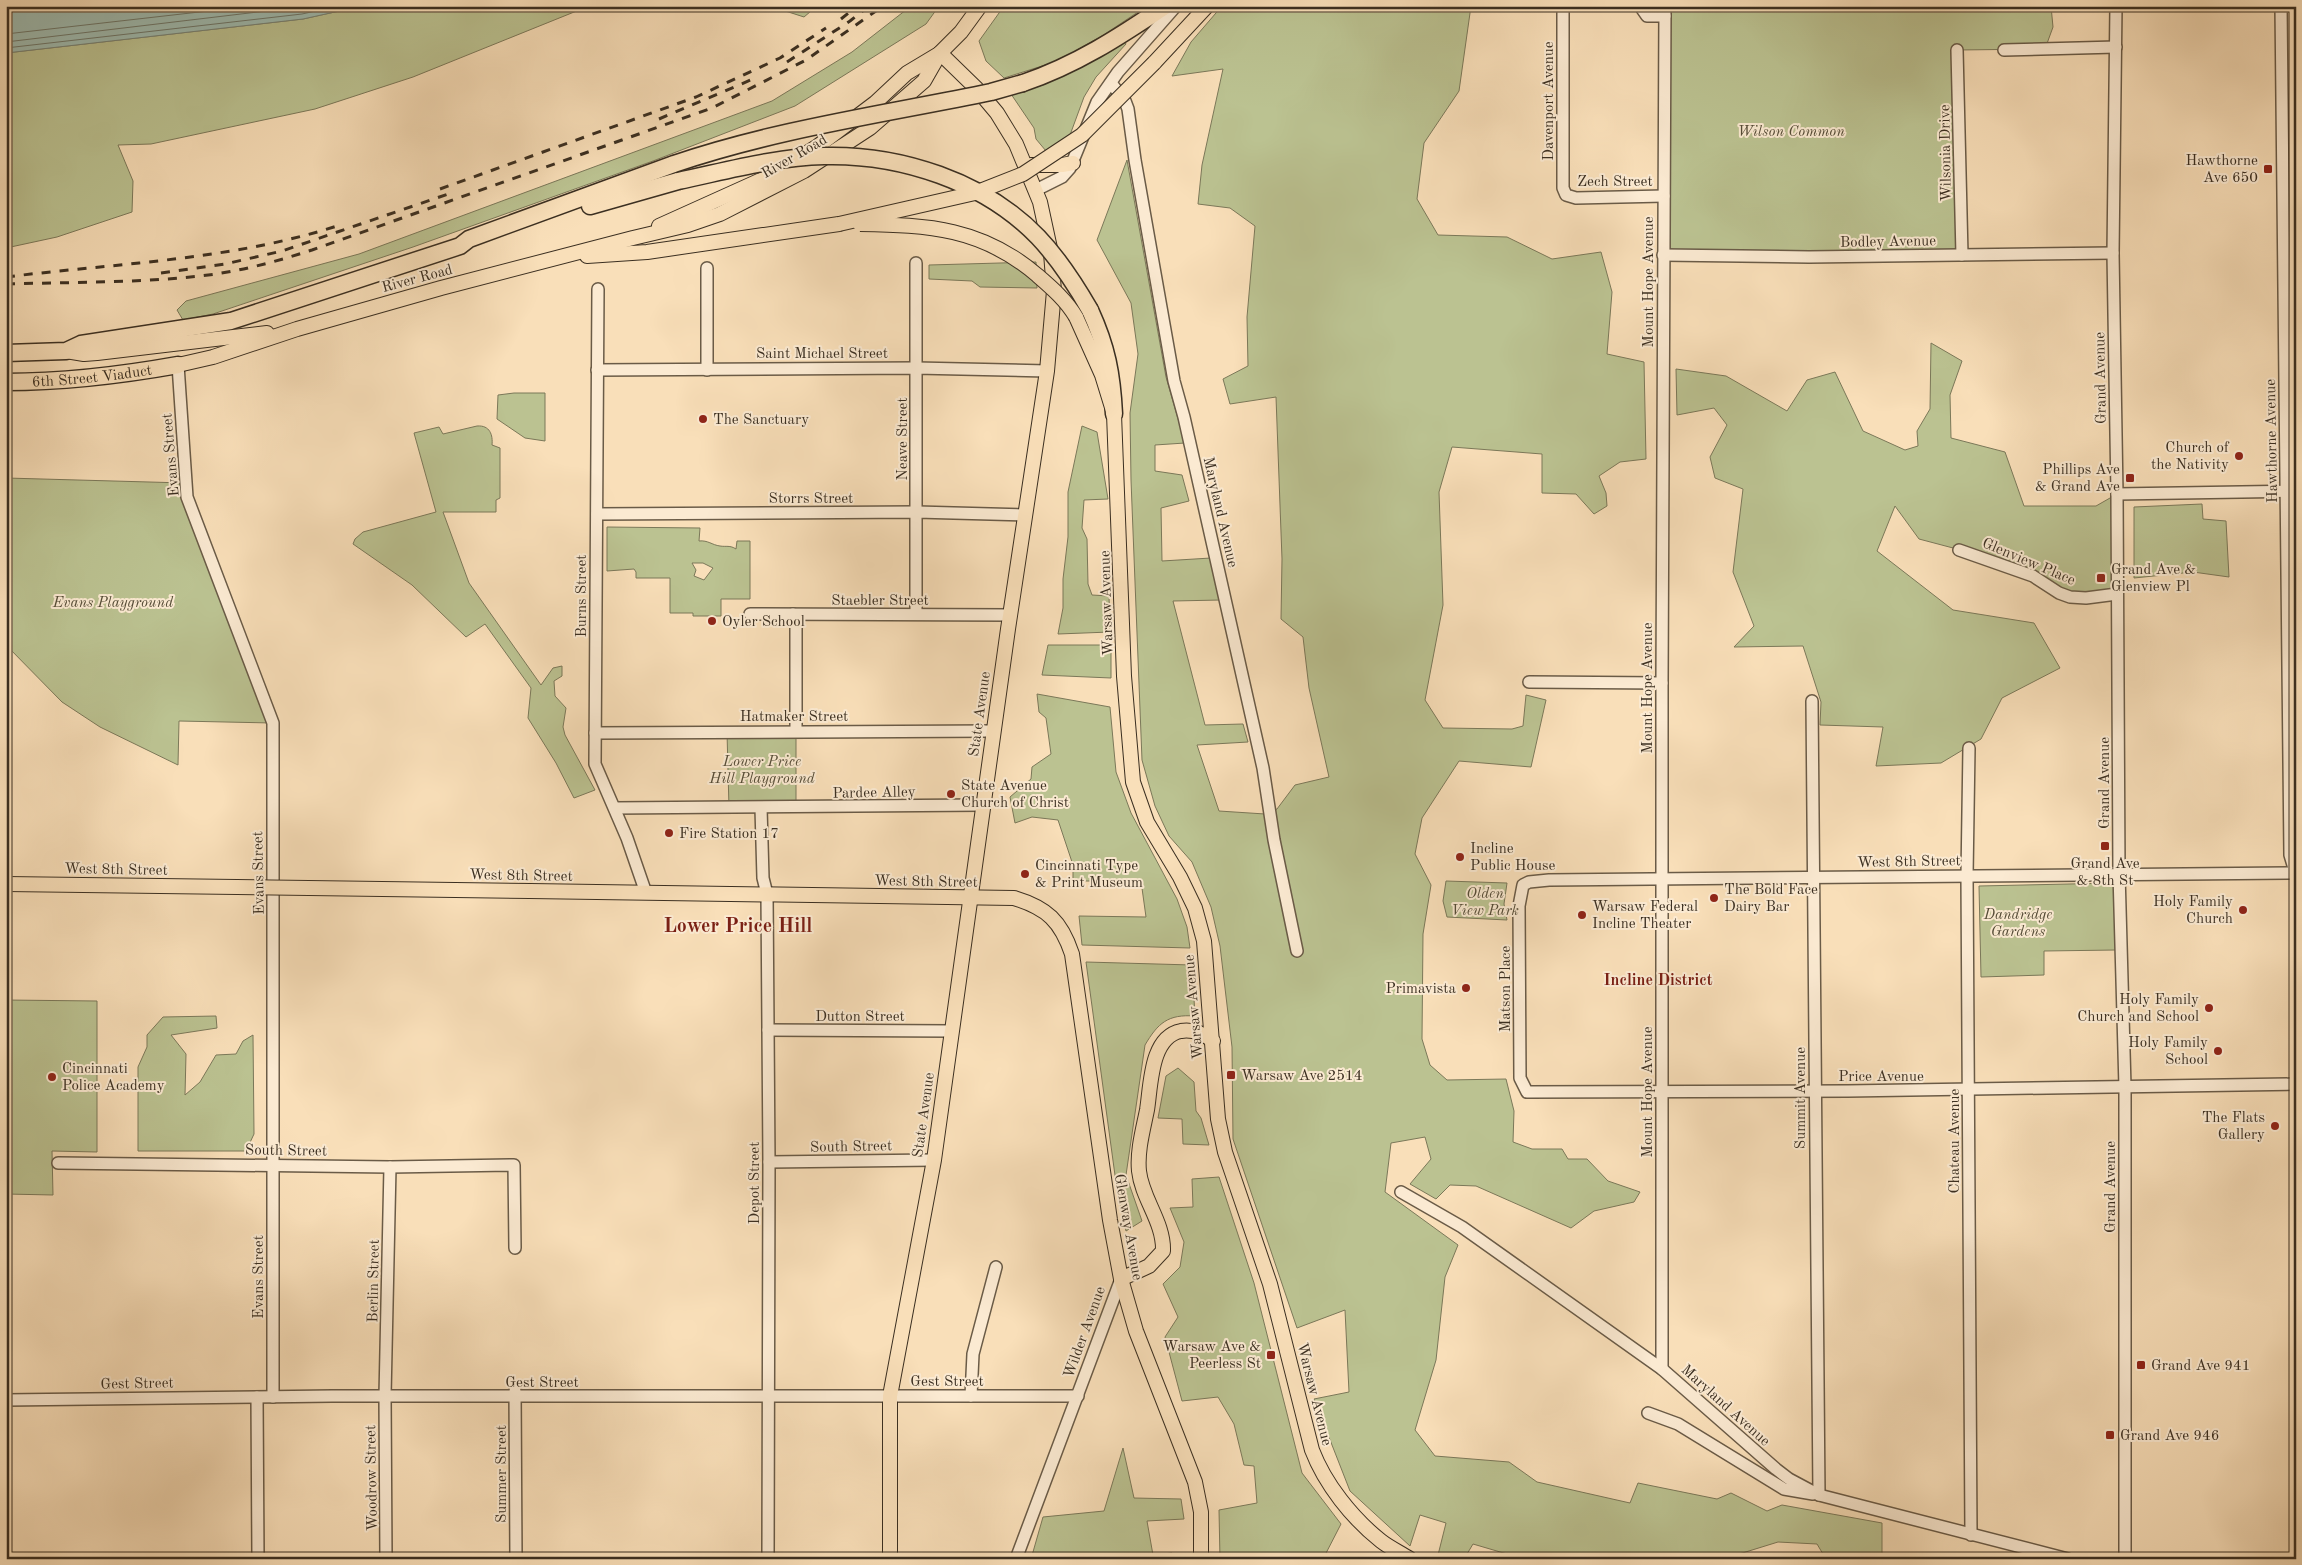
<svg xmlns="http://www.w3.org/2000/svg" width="2302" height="1565" font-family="'Old Standard TT',serif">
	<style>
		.green { fill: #bbc291; stroke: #7b7859; fill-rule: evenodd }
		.water { fill: #9ebcb2; stroke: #768478 }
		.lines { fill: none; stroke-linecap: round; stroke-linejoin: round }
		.shore { stroke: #6c766a; stroke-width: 1 }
		.minor-casing { stroke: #6a5b47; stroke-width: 14 }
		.major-casing { stroke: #3b2f21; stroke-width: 16 }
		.highway-casing { stroke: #3b2f21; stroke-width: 19 }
		.minor { stroke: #fbead2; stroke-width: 11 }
		.major { stroke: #f9dfb9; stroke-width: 14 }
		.highway { stroke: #f9dfb9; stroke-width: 16 }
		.rail { stroke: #3b2f21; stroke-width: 3; stroke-dasharray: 9 9; stroke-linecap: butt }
		.major-bridge-casing { stroke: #3b2f21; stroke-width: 16; stroke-linecap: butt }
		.highway-bridge-casing { stroke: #3b2f21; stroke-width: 19; stroke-linecap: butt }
		.major-bridge { stroke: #f9dfb9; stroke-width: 14 }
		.highway-bridge { stroke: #f9dfb9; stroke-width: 16 }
		.poi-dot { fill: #8f2418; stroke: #fbead2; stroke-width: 2 }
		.labels { text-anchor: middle; stroke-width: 4; stroke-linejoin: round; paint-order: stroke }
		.street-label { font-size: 15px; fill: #3b2f21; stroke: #fbead2 }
		.park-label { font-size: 15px; font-style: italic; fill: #554c37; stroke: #fbead2 }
		.poi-label { font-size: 15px; fill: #3b2f21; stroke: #fbead2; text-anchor: start }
		.neighbourhood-label { font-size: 16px; font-weight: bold; fill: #7a1f14; stroke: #fbead2 }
		.district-label { font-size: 20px; font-weight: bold; fill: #7a1f14; stroke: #fbead2 }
	</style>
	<rect width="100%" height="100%" fill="#f9dfb9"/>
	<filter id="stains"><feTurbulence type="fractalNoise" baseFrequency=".004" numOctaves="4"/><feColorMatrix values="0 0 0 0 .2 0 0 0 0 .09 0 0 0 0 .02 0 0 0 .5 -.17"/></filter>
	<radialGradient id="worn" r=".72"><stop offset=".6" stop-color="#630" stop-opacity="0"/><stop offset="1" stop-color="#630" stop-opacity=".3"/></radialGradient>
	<!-- green -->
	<g class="green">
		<polygon points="362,6 589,6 413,77 315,109 151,144 118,145 133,181 132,212 57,237 6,248 6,53 303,19"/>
		<polygon points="777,6 817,6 804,17 776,8"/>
		<polygon points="911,6 939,6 926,24 795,106 653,161 413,247 213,314 183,320 177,310 186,301 359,254 772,101 852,52"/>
		<polygon points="1004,6 1139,6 1138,12 1105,34 1058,61 1004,78 986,61 979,41"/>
		<polygon points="1222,6 1471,6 1459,91 1424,143 1417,199 1438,235 1507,237 1552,259 1601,252 1612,292 1607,354 1644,362 1646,459 1620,462 1599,476 1606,493 1607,506 1594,514 1576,494 1542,493 1542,454 1452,447 1439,492 1443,605 1425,700 1443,728 1512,729 1523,726 1526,695 1546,700 1531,767 1459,761 1422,818 1415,854 1431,885 1423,934 1422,1039 1430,1065 1447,1080 1506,1079 1514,1111 1513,1142 1532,1149 1562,1149 1568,1159 1587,1159 1608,1181 1640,1192 1634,1202 1594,1211 1571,1228 1476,1186 1450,1185 1436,1199 1410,1184 1431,1159 1425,1137 1391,1143 1385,1192 1458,1245 1445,1277 1436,1360 1415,1430 1435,1456 1509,1462 1537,1482 1630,1503 1638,1483 1717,1499 1731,1493 1767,1511 1782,1505 1882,1523 1882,1559 1826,1559 1817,1544 1778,1542 1723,1559 1524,1559 1473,1544 1464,1559 1437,1559 1446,1523 1420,1515 1410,1546 1350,1491 1314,1399 1349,1392 1345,1310 1297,1328 1233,1139 1232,1047 1220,946 1211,907 1192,862 1169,836 1155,806 1142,760 1131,480 1130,413 1138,354 1131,303 1097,240 1127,160 1166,377 1185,443 1155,445 1155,471 1182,475 1189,501 1161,508 1162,561 1211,558 1221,600 1173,601 1205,725 1243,724 1248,742 1197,745 1219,811 1265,814 1277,809 1295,785 1329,777 1309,688 1303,637 1281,619 1282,559 1276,397 1230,404 1223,379 1248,366 1247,317 1255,226 1230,208 1198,204 1202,165 1223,69 1172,76 1191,42"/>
		<polygon points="1665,6 2051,6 2053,27 2045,49 1957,50 1962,255 1663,255"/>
		<polygon points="1124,40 1126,44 1096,77 1084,97 1070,135 1046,151 1036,139 1034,128 1011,94 1043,85"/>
		<polygon points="1036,262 1037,288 980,287 972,281 929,279 929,265"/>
		<polygon points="1931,343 1962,361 1950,395 1951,438 2005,452 2024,506 2096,506 2117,494 2117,594 2086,598 1972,553 1919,539 1895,506 1877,551 1953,610 2034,623 2060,668 2002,698 1981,739 1941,763 1876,766 1883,727 1820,725 1821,702 1803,646 1734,647 1754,626 1733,572 1743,489 1715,478 1710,457 1727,425 1714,408 1677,415 1676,369 1726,376 1787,411 1807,380 1835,372 1863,431 1905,450 1918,446 1917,431 1930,409"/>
		<polygon points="514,393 545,393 545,441 525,438 497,419 498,395"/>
		<path d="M 477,426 C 490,425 493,435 492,445 L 500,448 L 500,498 L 496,500 L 496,512 L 443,512 L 469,583 L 541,685 L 553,668 L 562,666 L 562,676 L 554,681 L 555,696 L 566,708 L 563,727 L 565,735 L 595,790 L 574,798 L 556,763 L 528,718 L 531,688 L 485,624 L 466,637 L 412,585 L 353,544 L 355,539 L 363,532 L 436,512 L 414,433 L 439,427 L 443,434 Z"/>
		<polygon points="1082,426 1097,432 1108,499 1084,500 1082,528 1087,539 1088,584 1092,595 1109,596 1110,632 1058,634 1063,608 1063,579 1068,537 1068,492"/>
		<polygon points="6,478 185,483 272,723 179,721 178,765 100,727 62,702 6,645"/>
		<polygon points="2202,504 2203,519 2226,521 2229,577 2193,572 2134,578 2134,507"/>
		<path d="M 607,527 L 700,528 L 699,541 C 708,540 712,545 720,546 C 726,547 730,545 736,549 L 737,541 L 750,541 L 750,599 L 721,599 L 721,616 L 693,616 L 693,613 L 670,613 L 670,578 L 636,578 L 636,572 L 634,569 L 607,571 ZM 692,563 L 703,563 L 713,568 L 704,580 L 694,576 L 696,570 Z"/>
		<polygon points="1048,645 1111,645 1111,678 1042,675"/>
		<polygon points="1037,694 1110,707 1116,772 1131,813 1177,899 1187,927 1190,948 1082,945 1079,916 1146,917 1141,881 1073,881 1073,865 1058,820 1032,817 1015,823 1010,797 1031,779 1032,767 1051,754 1046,718 1039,712"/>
		<polygon points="796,731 796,808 729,808 727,732"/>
		<polygon points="1446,881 1507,883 1504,904 1507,920 1447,917 1443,901"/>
		<polygon points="2114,883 2116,950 2044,951 2044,975 1981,977 1979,886"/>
		<path d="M 1086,962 L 1192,965 L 1195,1016 C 1168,1014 1158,1023 1145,1045 L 1126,1175 L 1142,1221 L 1126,1231 L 1117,1190 Z"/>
		<polygon points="6,1000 97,1001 97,1152 52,1151 53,1195 6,1194"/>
		<polygon points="216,1016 217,1028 171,1035 186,1054 185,1095 200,1082 216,1055 236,1054 243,1041 253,1035 254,1134 246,1151 138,1151 138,1067 147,1047 147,1035 163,1017"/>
		<polygon points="1178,1068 1194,1082 1196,1111 1201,1118 1209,1145 1183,1144 1182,1119 1158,1118 1166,1076"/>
		<polygon points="1219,1177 1254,1283 1302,1473 1341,1524 1323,1559 1220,1559 1219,1510 1257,1503 1254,1466 1244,1465 1234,1424 1218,1397 1182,1401 1165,1337 1178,1317 1163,1284 1180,1267 1184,1242 1170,1208 1193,1207 1192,1179"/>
		<polygon points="1123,1448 1134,1498 1181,1499 1184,1519 1147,1521 1153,1555 1172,1553 1170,1559 1031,1559 1043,1517 1104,1511"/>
	</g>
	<!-- water -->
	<polygon class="water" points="6,6 362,6 303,19 6,53"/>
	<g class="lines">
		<!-- shore -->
		<g class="shore">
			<polyline points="6,34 252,6"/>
			<polyline points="6,42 308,6"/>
			<polyline points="6,48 302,14 338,6"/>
		</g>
		<!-- minor casing -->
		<g class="minor-casing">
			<g id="minor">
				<polyline points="1563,6 1563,188 1566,195 1576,198 1664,196"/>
				<polyline points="1640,6 1647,16 1665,16"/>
				<polyline points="2116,6 2113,253 2117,494 2119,873 2125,1087 2125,1559"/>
				<polyline points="2281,6 2290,855 2296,875"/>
				<polyline points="1957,50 1962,255"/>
				<polyline points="2004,50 2116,47"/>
				<polyline points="1111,83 1125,101 1128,109 1135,160 1174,381 1184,417 1263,768 1274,840 1297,951"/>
				<polyline points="1036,190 1062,177 1070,168 1097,102 1118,72 1176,6"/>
				<polyline points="1663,255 1809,257 2113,253"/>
				<polyline points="707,268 707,370"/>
				<polyline points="598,289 595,764 627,838 646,893"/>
				<polyline points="178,365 187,497 273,723 273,1397"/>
				<polyline points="597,370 916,368 1047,371"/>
				<polyline points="2117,494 2296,491"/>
				<polyline points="597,514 917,512 1025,515"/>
				<polyline points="1959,550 2033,576 2059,593 2070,597 2086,598 2117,594"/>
				<polyline points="750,614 1010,615"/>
				<polyline points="793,614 796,623 796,731"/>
				<polyline points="916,614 916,263"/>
				<polyline points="1529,682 1662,683"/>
				<polyline points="1812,701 1819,1495"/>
				<polyline points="595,733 993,731"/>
				<polyline points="1969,748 1967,876 1971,1535"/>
				<polyline points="615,808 982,805"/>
				<polyline points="761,808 763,878 767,894 769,1162 768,1559"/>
				<polyline points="2296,873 1549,880 1529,882 1523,885 1519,906 1520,1078 1527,1092 1848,1091 2296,1084"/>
				<polyline points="768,1030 951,1031"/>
				<polyline points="769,1162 934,1160"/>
				<polyline points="58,1163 390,1167 514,1165 515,1248"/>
				<polyline points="1401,1192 1462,1227 1662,1369 1776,1469 1789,1479 1819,1495 2068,1559"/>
				<polyline points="1662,1369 1662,683 1665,6"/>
				<polyline points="515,1391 516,1559"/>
				<polyline points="971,1396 973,1354 996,1267"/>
				<polyline points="257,1397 258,1559"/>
				<polyline points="6,1400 332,1396 1078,1396"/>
				<polyline points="1648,1413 1678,1424 1784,1489 1813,1494"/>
				<polyline points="386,1559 385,1396 390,1167"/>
				<polyline points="1016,1559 1121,1279"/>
			</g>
		</g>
		<!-- major casing -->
		<g class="major-casing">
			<g id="major">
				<polyline points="1154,63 1207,6"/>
				<polyline points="1031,165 1062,165 1073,163"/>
				<polyline points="659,226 761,180 788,165 818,146 875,103 907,73 937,55"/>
				<polyline points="587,256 647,252 839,224"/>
				<path d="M 1076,317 L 1102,375 L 1114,414 L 1124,676 L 1133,782 L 1147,822 L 1180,877 L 1195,908 L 1204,941 L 1218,1119 L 1225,1152 L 1270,1284 L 1312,1450 C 1325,1484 1352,1518 1381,1541 C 1390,1548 1401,1553 1410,1559"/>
				<polyline points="66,351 84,354 97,353 267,333"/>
				<polyline points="178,365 213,357 297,329 441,288 633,238 688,225 720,214 804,171 870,128 924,81 940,53 961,32 980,6"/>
				<path d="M 530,891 L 1014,898 C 1047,908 1061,921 1072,954 L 1110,1220 L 1121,1279 L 1136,1331 L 1195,1482 L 1201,1512 L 1201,1559"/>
				<path d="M 1121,1279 L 1149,1266 L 1163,1251 C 1164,1222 1142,1199 1139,1171 C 1137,1151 1143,1130 1147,1110 C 1151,1086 1150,1037 1181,1031 C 1193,1029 1204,1034 1213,1041"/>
				<polyline points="890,1559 890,1396 934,1160 1008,629 1047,371 1054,291 1051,253 1040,202 1016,144 997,113 976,88 940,53"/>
			</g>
		</g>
		<!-- highway casing -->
		<g class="highway-casing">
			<g id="highway">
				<path d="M 1023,83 C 1076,65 1119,37 1165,6"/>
				<polyline points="590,206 678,181"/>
				<path d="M 1090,310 C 1107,347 1112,374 1114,414"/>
				<polyline points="6,353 66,351 81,344 231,321 460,246 469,239 674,164"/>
				<path id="s1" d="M 6,382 C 64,382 122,375 178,365"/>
			</g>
		</g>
		<!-- minor -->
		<use href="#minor" class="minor"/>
		<!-- major -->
		<use href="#major" class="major"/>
		<!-- highway -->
		<use href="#highway" class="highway"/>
		<!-- rail -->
		<g class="rail">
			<polyline points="841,19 857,6"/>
			<polyline points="787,62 850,21 869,6"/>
			<polyline points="659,119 753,79"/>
			<polyline points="440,189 696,97 780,58 826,28"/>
			<polyline points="161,273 225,264 282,251 454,192"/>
			<path d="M 6,277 C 118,263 236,260 343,224"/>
			<path d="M 6,284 C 71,282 136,283 200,276 C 238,272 275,262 312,250 L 712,108 L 806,60 L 883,6"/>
		</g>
		<!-- major-bridge casing -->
		<g class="major-bridge-casing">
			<g id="major-bridge">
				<polyline points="839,224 975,193 1023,174 1082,135 1154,63"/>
				<path d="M 860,224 C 929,225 982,228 1037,275 C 1052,288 1066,300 1076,317"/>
				<polyline points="6,884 530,891"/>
			</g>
		</g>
		<!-- highway-bridge casing -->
		<g class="highway-bridge-casing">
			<g id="highway-bridge">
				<path d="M 674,164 C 777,129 885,114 991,92 L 1023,83"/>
				<path d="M 678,181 C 726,171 775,157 824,156 C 900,154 984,181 1038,237 C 1059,259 1075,284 1090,310"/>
			</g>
		</g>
		<!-- major-bridge -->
		<use href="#major-bridge" class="major-bridge"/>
		<!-- highway-bridge -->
		<use href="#highway-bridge" class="highway-bridge"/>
	</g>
	<!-- markers -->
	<g class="poi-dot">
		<rect x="2263" y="164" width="10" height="10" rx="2.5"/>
		<circle cx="703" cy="419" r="5"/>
		<circle cx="2239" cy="456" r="5"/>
		<rect x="2125" y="473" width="10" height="10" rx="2.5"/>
		<rect x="2096" y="573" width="10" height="10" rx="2.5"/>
		<circle cx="712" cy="621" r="5"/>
		<circle cx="951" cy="794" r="5"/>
		<circle cx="669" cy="833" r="5"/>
		<rect x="2100" y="841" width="10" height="10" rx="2.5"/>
		<circle cx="1460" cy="857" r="5"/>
		<circle cx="1025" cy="874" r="5"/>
		<circle cx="1714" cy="898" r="5"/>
		<circle cx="2243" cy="910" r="5"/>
		<circle cx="1582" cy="915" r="5"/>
		<circle cx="1466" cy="988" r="5"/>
		<circle cx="2209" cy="1008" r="5"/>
		<circle cx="2218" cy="1051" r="5"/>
		<rect x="1226" y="1070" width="10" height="10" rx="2.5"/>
		<circle cx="52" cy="1077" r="5"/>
		<circle cx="2275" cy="1126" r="5"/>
		<rect x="1266" y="1350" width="10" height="10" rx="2.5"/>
		<rect x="2136" y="1360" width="10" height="10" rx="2.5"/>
		<rect x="2105" y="1430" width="10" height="10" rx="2.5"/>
	</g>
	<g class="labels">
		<!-- street labels -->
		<g class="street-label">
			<text transform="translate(1548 101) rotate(-90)" y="5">Davenport Avenue</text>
			<text transform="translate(1945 153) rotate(-91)" y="5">Wilsonia Drive</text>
			<text transform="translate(794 156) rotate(-30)" y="5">River Road</text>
			<text x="1615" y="186">Zech Street</text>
			<text transform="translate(1888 241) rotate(-1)" y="5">Bodley Avenue</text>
			<text transform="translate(417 278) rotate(-15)" y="5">River Road</text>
			<text transform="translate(1648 282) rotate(-90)" y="5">Mount Hope Avenue</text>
			<text x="822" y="358">Saint Michael Street</text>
			<text dy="5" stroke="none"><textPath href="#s1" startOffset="86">6th Street Viaduct</textPath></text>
			<text transform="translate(2100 378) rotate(-91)" y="5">Grand Avenue</text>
			<text transform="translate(902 439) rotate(-90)" y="5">Neave Street</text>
			<text transform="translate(2271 441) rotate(-91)" y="5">Hawthorne Avenue</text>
			<text transform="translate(170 455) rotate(-95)" y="5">Evans Street</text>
			<text x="811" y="503">Storrs Street</text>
			<text transform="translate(1221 512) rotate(77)" y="5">Maryland Avenue</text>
			<text transform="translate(2029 561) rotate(23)" y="5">Glenview Place</text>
			<text transform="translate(581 596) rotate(-90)" y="5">Burns Street</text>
			<text x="880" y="605">Staebler Street</text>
			<text transform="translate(1106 603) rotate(-92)" y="5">Warsaw Avenue</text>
			<text transform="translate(1647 688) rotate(-90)" y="5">Mount Hope Avenue</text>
			<text transform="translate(979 714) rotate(-82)" y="5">State Avenue</text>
			<text x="794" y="721">Hatmaker Street</text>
			<text transform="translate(2104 783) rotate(-90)" y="5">Grand Avenue</text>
			<text transform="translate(874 792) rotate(-1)" y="5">Pardee Alley</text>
			<text transform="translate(1909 861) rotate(-1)" y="5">West 8th Street</text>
			<text transform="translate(116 869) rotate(1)" y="5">West 8th Street</text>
			<text transform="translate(258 873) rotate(-91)" y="5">Evans Street</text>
			<text transform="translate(521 875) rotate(1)" y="5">West 8th Street</text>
			<text transform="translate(926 881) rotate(1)" y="5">West 8th Street</text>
			<text transform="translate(1505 989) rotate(-90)" y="5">Matson Place</text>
			<text transform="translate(1193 1007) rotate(-95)" y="5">Warsaw Avenue</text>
			<text x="860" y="1021">Dutton Street</text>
			<text x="1881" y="1081">Price Avenue</text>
			<text transform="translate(1647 1092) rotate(-90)" y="5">Mount Hope Avenue</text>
			<text transform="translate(1800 1098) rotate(-90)" y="5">Summit Avenue</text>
			<text transform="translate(923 1115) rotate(-82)" y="5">State Avenue</text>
			<text transform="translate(1954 1141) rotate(-90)" y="5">Chateau Avenue</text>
			<text transform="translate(851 1146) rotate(-1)" y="5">South Street</text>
			<text transform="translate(286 1150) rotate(1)" y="5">South Street</text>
			<text transform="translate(754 1183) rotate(-90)" y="5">Depot Street</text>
			<text transform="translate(2110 1187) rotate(-90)" y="5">Grand Avenue</text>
			<text transform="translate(1129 1227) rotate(80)" y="5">Glenway Avenue</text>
			<text transform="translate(258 1277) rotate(-90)" y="5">Evans Street</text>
			<text transform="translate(373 1281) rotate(-89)" y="5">Berlin Street</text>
			<text transform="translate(1084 1332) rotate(-70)" y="5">Wilder Avenue</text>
			<text x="947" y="1386">Gest Street</text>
			<text x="542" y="1387">Gest Street</text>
			<text transform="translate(137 1383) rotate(-1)" y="5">Gest Street</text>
			<text transform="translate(1315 1394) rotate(76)" y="5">Warsaw Avenue</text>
			<text transform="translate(1726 1405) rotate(42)" y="5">Maryland Avenue</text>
			<text transform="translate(501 1474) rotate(-90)" y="5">Summer Street</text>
			<text transform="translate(371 1478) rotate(-91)" y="5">Woodrow Street</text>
		</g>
		<!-- park labels -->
		<g class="park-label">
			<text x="1791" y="136">Wilson Common</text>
			<text x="113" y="607">Evans Playground</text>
			<text x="762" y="766">Lower Price<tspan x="762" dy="17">Hill Playground</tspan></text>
			<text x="1485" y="898">Olden<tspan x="1485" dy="17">View Park</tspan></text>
			<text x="2018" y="919">Dandridge<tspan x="2018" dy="17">Gardens</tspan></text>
		</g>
		<!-- poi labels -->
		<g class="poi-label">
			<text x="2258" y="165" text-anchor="end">Hawthorne<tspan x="2258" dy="17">Ave 650</tspan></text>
			<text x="713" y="424">The Sanctuary</text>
			<text x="2229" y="452" text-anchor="end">Church of<tspan x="2229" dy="17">the Nativity</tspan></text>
			<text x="2120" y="474" text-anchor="end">Phillips Ave<tspan x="2120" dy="17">&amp; Grand Ave</tspan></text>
			<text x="2111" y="574">Grand Ave &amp;<tspan x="2111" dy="17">Glenview Pl</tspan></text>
			<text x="722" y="626">Oyler School</text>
			<text x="961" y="790">State Avenue<tspan x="961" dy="17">Church of Christ</tspan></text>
			<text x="679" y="838">Fire Station 17</text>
			<text x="1470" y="853">Incline<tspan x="1470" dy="17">Public House</tspan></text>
			<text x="2105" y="868" text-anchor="middle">Grand Ave<tspan x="2105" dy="17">&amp; 8th St</tspan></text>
			<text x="1035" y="870">Cincinnati Type<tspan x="1035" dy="17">&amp; Print Museum</tspan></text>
			<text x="1724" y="894">The Bold Face<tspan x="1724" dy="17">Dairy Bar</tspan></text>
			<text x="2233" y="906" text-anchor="end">Holy Family<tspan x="2233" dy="17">Church</tspan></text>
			<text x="1592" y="911">Warsaw Federal<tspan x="1592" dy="17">Incline Theater</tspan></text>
			<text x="1456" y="993" text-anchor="end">Primavista</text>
			<text x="2199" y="1004" text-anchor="end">Holy Family<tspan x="2199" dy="17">Church and School</tspan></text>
			<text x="2208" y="1047" text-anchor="end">Holy Family<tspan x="2208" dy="17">School</tspan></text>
			<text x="62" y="1073">Cincinnati<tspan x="62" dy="17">Police Academy</tspan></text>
			<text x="1241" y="1080">Warsaw Ave 2514</text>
			<text x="2265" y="1122" text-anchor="end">The Flats<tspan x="2265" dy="17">Gallery</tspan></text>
			<text x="1261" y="1351" text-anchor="end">Warsaw Ave &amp;<tspan x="1261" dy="17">Peerless St</tspan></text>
			<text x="2151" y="1370">Grand Ave 941</text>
			<text x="2120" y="1440">Grand Ave 946</text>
		</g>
		<!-- neighbourhood labels -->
		<g class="neighbourhood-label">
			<text x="1658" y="985">Incline District</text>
		</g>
		<!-- district labels -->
		<g class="district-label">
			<text x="738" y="932">Lower Price Hill</text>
		</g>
	</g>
	<!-- margin -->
	<rect width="2302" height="1565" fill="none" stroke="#f9dfb9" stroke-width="25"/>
	<rect x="8" y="8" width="2287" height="1550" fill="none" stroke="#3b2f21" stroke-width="2.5"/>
	<rect x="12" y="12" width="2277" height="1540" fill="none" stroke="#3b2f21"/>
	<rect width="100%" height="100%" filter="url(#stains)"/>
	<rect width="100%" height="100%" fill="url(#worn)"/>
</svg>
